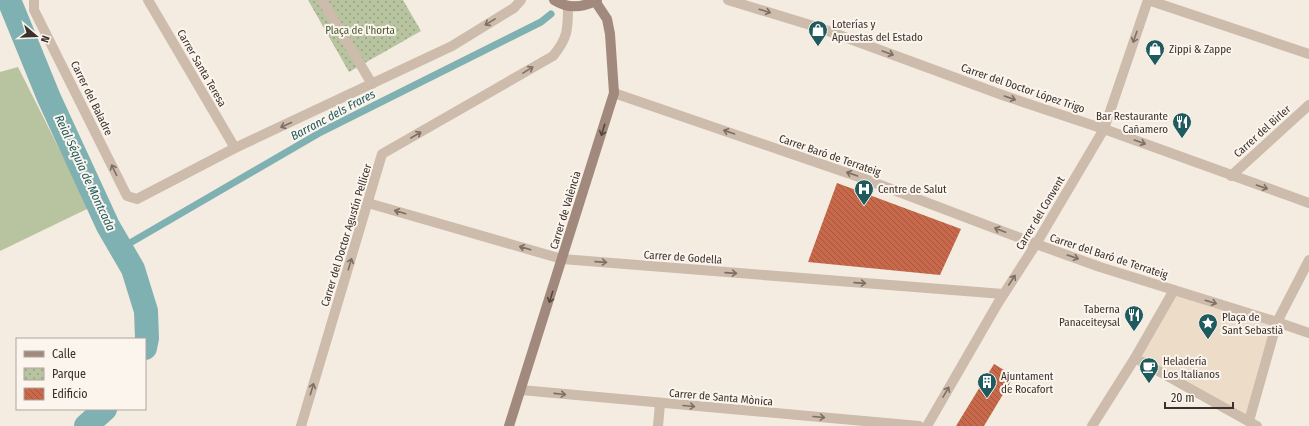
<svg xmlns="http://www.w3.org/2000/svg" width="1309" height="426" font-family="'Fira Sans Condensed',sans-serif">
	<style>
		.grass { fill: #b8c4a0 }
		.park { fill: url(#park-dots) }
		.plaza { fill: #ecdcc8 }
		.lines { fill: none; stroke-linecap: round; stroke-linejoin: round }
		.stream { stroke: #7fb0b2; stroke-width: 7 }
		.canal { stroke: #7fb0b2; stroke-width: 24 }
		.building { fill: url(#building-back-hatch) }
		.street { stroke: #cdbbac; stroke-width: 10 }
		.secondary { stroke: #a18a7d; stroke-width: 10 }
		.oneway { stroke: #7d6f65 }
		.oneway2 { stroke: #544640 }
		.labels { text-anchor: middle; stroke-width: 4; stroke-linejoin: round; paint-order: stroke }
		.poi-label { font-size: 11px; fill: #3b302b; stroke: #fbf5ee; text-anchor: start }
		.park-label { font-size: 11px; fill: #4a5a2e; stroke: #fbf5ee }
		.street-label { font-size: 11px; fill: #3b302b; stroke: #fbf5ee }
		.water-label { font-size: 12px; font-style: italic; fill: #1f5a5e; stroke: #fbf5ee }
	</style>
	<defs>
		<pattern id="park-dots" width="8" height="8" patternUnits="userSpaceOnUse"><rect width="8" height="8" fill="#b8c4a0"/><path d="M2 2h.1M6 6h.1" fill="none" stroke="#97a083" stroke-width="1.8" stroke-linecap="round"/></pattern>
		<pattern id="building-back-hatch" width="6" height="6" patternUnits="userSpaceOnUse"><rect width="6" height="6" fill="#c8694b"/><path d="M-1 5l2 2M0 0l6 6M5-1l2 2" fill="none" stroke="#a4573f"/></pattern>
	</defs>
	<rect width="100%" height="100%" fill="#f4ebe1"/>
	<!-- grass -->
	<polygon class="grass" points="18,67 89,208 0,251 0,72"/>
	<!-- park -->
	<polygon class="park" points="308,0 403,0 421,31 349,72"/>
	<!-- plaza -->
	<polygon class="plaza" points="1174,290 1277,322 1249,421 1135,358"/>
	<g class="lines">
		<!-- stream -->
		<polyline class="stream" points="130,243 321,132 541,22 551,14"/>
		<!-- canal -->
		<g class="canal">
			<polyline points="9,0 49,98 108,226 133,269 146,311 147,338 145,348"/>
			<polyline points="86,426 105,409"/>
		</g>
	</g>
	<!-- building -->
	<g class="building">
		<polygon points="837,183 961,229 940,275 808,262"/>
		<polygon points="994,364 1014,376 984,426 956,426"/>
	</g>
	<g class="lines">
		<!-- street -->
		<g class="street">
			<polyline points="34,0 34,10 127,196 137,199 235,148 452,46 514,8 521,0"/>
			<polyline points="148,0 235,148"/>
			<polyline points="322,0 372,84"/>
			<polyline points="728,0 820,28 1005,96 1104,129 1309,203"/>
			<polyline points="1148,0 1309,54"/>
			<polyline points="614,93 862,178 1036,244 1100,267 1277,322 1249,421"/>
			<polyline points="1231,176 1309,105"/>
			<polyline points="368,203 562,259 1003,294"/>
			<polyline points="1309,260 1277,322 1309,333"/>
			<polyline points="1174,290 1135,358 1257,426"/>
			<polyline points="521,390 919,426"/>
			<path d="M 301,426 L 382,154 L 553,56 C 568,38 568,29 568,6"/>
			<polyline points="658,426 660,404"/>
			<polyline points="927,426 998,303 1036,244 1104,129 1148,0"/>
			<polyline points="1092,426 1135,358"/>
		</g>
		<!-- secondary -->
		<g class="secondary">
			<path d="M 554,0 C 568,9 582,8 597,0"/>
			<polyline points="509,426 614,93 610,34 607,19 595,1"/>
		</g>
	</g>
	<!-- one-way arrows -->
	<defs><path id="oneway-shaft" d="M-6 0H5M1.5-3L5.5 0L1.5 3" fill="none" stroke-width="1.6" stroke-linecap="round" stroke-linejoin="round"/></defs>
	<g class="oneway">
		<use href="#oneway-shaft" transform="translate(765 11) rotate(17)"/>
		<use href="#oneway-shaft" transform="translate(490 22) rotate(149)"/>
		<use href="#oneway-shaft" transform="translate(1135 37) rotate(109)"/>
		<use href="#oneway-shaft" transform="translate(888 53) rotate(20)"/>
		<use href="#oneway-shaft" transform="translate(528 70) rotate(-31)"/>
		<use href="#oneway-shaft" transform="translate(1010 98) rotate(19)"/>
		<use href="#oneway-shaft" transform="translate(286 125) rotate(156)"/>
		<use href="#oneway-shaft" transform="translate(729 132) rotate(-161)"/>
		<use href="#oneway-shaft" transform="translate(416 135) rotate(-30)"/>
		<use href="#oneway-shaft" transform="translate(1140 142) rotate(20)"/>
		<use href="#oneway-shaft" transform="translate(114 170) rotate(-116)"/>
		<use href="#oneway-shaft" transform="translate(852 174) rotate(-161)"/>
		<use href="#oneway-shaft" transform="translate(1262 187) rotate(19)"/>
		<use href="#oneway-shaft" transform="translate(400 212) rotate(-164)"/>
		<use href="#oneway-shaft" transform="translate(1000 230) rotate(-159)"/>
		<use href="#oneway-shaft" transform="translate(525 248) rotate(-164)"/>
		<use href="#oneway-shaft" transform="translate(1073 257) rotate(19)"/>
		<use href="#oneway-shaft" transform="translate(601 262) rotate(4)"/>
		<use href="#oneway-shaft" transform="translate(350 264) rotate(-73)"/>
		<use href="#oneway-shaft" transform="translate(731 273) rotate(4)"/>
		<use href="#oneway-shaft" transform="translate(1012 280) rotate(-57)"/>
		<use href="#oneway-shaft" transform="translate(860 283) rotate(4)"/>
		<use href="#oneway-shaft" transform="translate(1211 302) rotate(17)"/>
		<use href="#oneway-shaft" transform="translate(312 389) rotate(-73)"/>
		<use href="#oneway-shaft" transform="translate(946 392) rotate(-60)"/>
		<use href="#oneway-shaft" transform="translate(560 394) rotate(6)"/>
		<use href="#oneway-shaft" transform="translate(689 406) rotate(5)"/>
		<use href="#oneway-shaft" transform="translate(819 417) rotate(5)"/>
	</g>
	<g class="oneway2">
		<use href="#oneway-shaft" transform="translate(603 130) rotate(107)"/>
		<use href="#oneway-shaft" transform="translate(551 297) rotate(107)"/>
	</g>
	<!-- icons -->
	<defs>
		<g id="shop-pin" transform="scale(1)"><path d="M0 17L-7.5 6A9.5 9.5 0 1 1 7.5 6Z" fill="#1f5a5e" stroke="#fbf5ee"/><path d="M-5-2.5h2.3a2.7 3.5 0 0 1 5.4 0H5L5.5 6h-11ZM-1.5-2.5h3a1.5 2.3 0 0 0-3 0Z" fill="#fff"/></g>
		<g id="restaurant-pin" transform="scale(1)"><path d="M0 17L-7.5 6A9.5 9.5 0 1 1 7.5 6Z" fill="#1f5a5e" stroke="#fbf5ee"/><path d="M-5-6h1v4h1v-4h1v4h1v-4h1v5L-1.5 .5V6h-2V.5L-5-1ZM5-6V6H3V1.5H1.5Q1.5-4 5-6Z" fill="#fff"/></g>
		<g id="hospital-pin" transform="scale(1)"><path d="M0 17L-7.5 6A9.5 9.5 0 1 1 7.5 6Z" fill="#1f5a5e" stroke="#fbf5ee"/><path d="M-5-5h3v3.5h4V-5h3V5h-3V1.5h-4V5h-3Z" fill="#fff"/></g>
		<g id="sight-pin" transform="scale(1)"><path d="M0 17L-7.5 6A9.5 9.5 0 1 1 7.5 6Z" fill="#1f5a5e" stroke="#fbf5ee"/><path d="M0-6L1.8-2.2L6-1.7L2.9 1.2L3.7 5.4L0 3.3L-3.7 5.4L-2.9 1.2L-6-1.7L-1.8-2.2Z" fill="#fff"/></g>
		<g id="cafe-pin" transform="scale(1)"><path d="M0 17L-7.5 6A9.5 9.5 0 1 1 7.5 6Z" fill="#1f5a5e" stroke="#fbf5ee"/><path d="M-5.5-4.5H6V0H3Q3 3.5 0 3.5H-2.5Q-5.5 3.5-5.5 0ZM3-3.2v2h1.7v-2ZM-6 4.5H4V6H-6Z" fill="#fff"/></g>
		<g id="building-pin" transform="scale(1)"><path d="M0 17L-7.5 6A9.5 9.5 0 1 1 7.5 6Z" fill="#1f5a5e" stroke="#fbf5ee"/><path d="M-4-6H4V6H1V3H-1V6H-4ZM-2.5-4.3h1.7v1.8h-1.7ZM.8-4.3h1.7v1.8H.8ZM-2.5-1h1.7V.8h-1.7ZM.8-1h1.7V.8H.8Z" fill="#fff"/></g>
	</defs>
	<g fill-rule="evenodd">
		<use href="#shop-pin" x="818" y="30"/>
		<use href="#shop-pin" x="1155" y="49"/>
		<use href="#restaurant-pin" x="1182" y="122"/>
		<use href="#hospital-pin" x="864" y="189"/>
		<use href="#restaurant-pin" x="1134" y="315"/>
		<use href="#sight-pin" x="1208" y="323"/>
		<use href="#cafe-pin" x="1149" y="367"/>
		<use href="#building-pin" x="987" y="382"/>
	</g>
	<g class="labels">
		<!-- poi labels -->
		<g class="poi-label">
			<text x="832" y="28">Loterías y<tspan x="832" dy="13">Apuestas del Estado</tspan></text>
			<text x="1169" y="53">Zippi &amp; Zappe</text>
			<text x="1168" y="120" text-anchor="end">Bar Restaurante<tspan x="1168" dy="13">Cañamero</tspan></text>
			<text x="878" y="193">Centre de Salut</text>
			<text x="1120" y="313" text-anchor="end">Taberna<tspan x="1120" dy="13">Panaceiteysal</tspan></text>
			<text x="1222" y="321">Plaça de<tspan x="1222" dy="13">Sant Sebastià</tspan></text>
			<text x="1163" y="365">Heladería<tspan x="1163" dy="13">Los Italianos</tspan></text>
			<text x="1001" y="380">Ajuntament<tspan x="1001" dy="13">de Rocafort</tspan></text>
		</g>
		<!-- park labels -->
		<g class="park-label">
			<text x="360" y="34">Plaça de l'horta</text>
		</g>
		<!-- street labels -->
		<g class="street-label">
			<text transform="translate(202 68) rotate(60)" y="4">Carrer Santa Teresa</text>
			<text transform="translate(1023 88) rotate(19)" y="4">Carrer del Doctor López Trigo</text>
			<text transform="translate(92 98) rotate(64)" y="4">Carrer del Baladre</text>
			<text transform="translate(1262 131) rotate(-42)" y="4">Carrer del Birler</text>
			<text transform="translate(830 155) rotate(19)" y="4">Carrer Baró de Terrateig</text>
			<text transform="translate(565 210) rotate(-73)" y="4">Carrer de València</text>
			<text transform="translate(1040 213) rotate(-59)" y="4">Carrer del Convent</text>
			<text transform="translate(346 235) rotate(-73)" y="4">Carrer del Doctor Agustín Pellicer</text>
			<text transform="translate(1109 256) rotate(18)" y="4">Carrer del Baró de Terrateig</text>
			<text transform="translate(683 257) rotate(4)" y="4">Carrer de Godella</text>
			<text transform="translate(721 397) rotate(5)" y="4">Carrer de Santa Mònica</text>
		</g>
		<!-- water labels -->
		<g class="water-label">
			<text transform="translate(333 115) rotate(-28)" y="4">Barranc dels Frares</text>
			<text transform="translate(85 173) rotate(65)" y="4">Reial Séquia de Montcada</text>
		</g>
	</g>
	<!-- legend -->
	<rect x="16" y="338" width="130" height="72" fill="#fbf5ee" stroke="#aea6a0"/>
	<rect x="24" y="351" width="20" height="6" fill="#a18a7d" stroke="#aea6a0"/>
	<text x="52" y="358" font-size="12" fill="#3b302b">Calle</text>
	<rect x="24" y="368" width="20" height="12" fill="url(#park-dots)" stroke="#aea6a0"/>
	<text x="52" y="378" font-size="12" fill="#3b302b">Parque</text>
	<rect x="24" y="388" width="20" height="12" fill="url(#building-back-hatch)" stroke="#aea6a0"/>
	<text x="52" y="398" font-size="12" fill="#3b302b">Edificio</text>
	<!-- north arrow -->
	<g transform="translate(36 36) rotate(109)" stroke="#fbf5ee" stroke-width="3" paint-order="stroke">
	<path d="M0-3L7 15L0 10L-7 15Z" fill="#3b302b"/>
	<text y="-6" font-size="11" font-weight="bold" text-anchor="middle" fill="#3b302b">N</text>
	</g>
	<!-- scale -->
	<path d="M1165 402v6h68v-6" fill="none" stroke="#3b302b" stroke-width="2"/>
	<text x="1171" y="402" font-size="12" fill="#3b302b" stroke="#fbf5ee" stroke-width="3" paint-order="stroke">20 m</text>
</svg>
